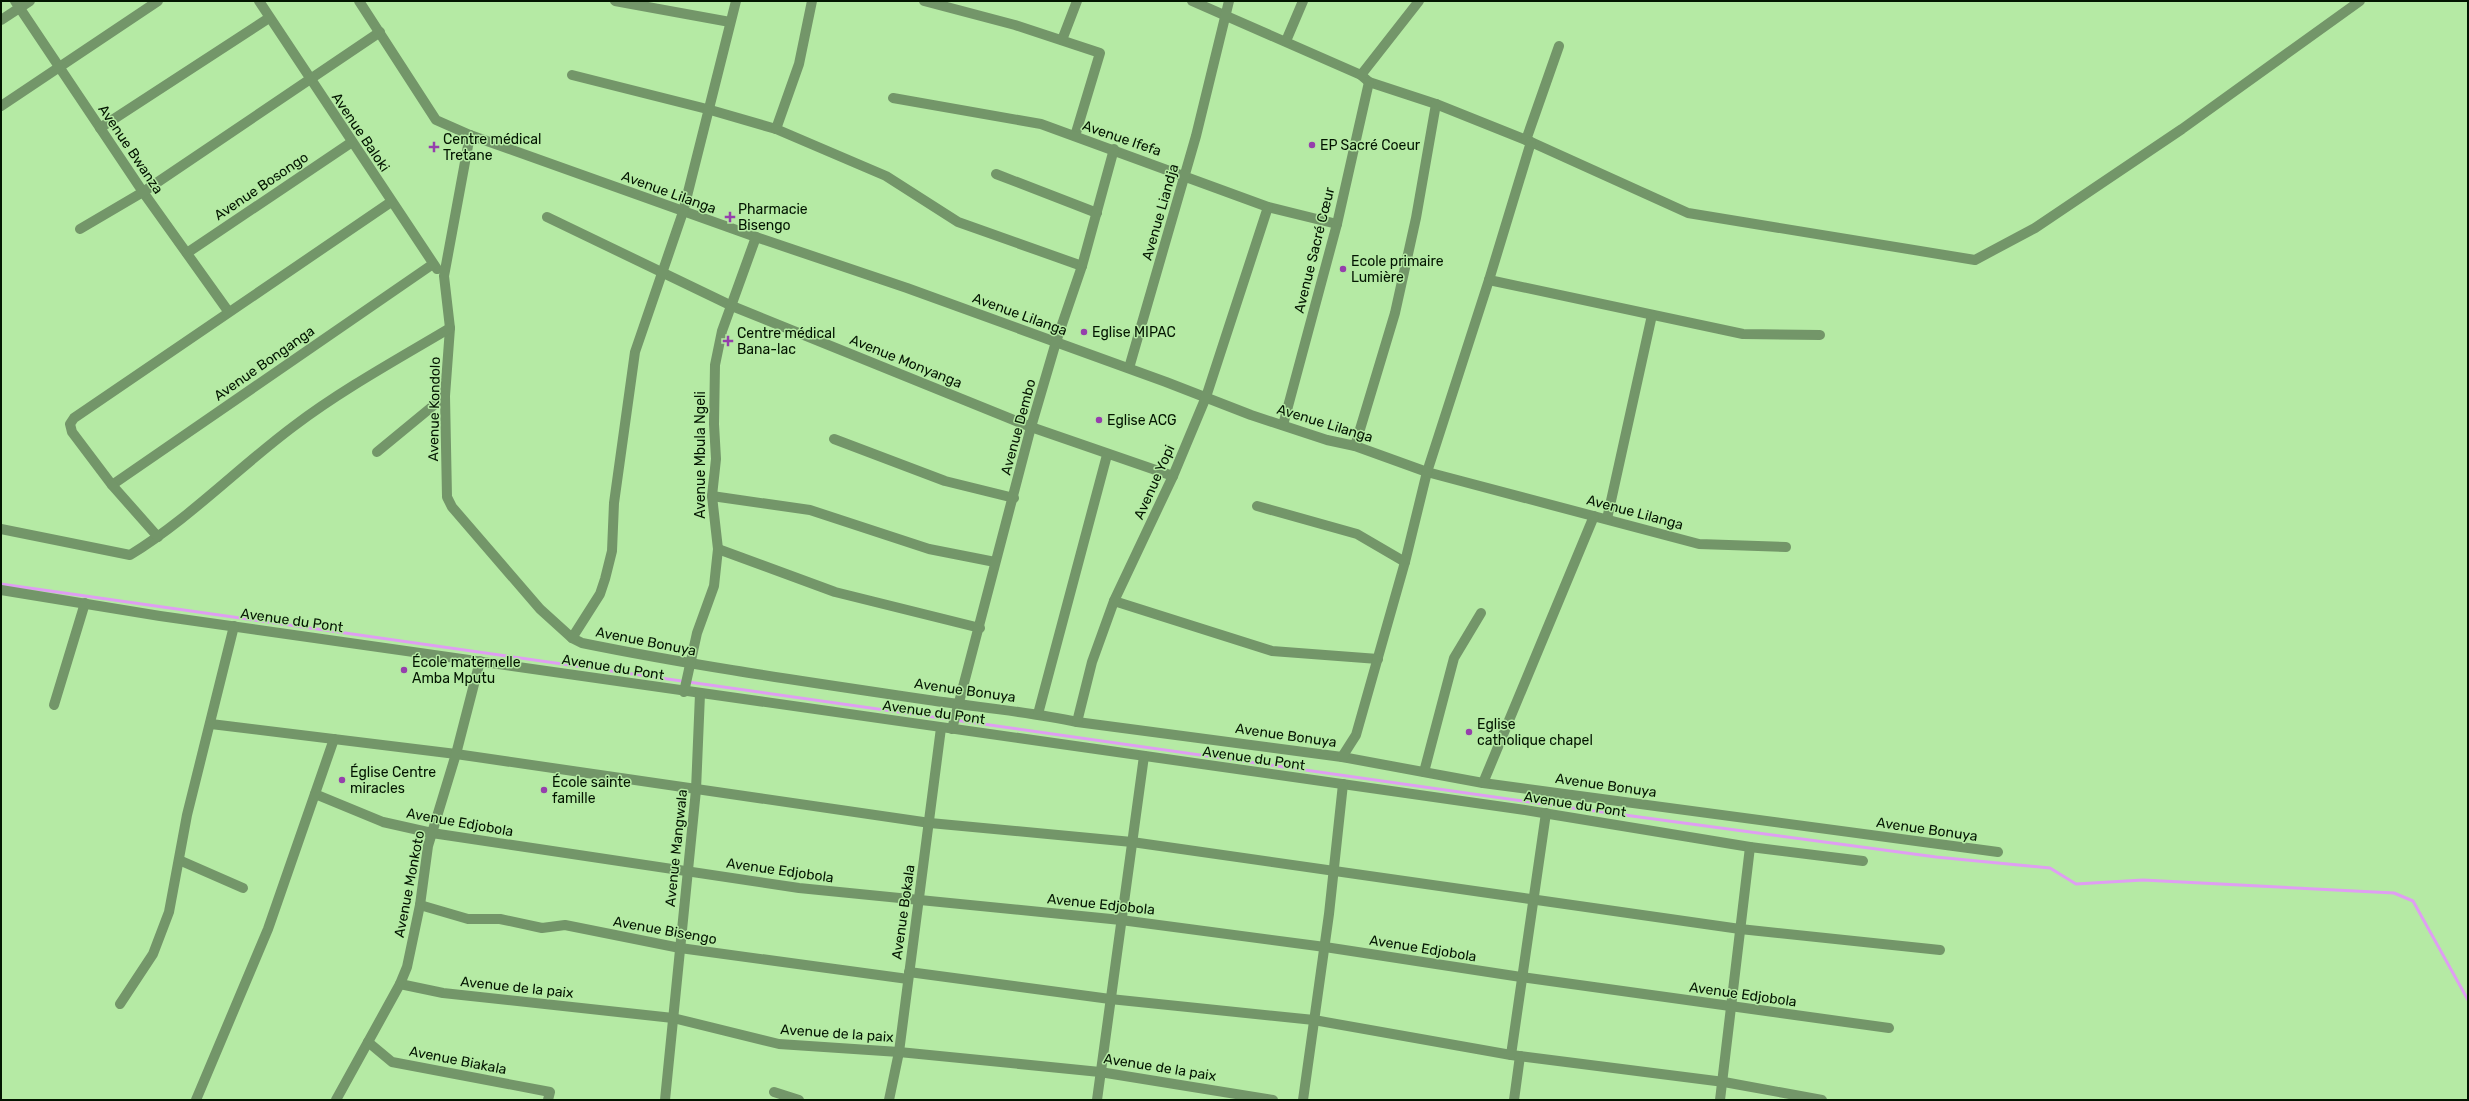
<svg xmlns="http://www.w3.org/2000/svg" width="2469" height="1101" font-family="Rubik,sans-serif">
	<style>
		.lines { fill: none; stroke-linecap: round; stroke-linejoin: round }
		.stream { stroke: #df9ef2; stroke-width: 3 }
		.minor { stroke: #739669; stroke-width: 10 }
		.poi-dot { fill: #953fac; stroke: #b5eaa4; stroke-width: 1.5 }
		.labels { text-anchor: middle; stroke-width: 3; stroke-linejoin: round; paint-order: stroke }
		.street-label { font-size: 14px; fill: #031500; stroke: #b5eaa4 }
		.poi-label { font-size: 14px; fill: #031500; stroke: #b5eaa4; text-anchor: start }
	</style>
	<rect width="100%" height="100%" fill="#b5eaa4"/>
	<g class="lines">
		<!-- stream -->
		<polyline class="stream" points="1,584 1558,806 1936,857 2050,868 2076,884 2143,880 2394,893 2413,901 2468,1000"/>
		<!-- minor -->
		<g class="minor">
			<polyline points="15,1 143,192 228,311"/>
			<polyline points="259,1 437,269"/>
			<polyline points="359,1 436,120 470,135 756,237 907,288 1166,382 1251,415 1327,440 1355,446 1427,472 1699,544 1786,547"/>
			<polyline points="615,1 730,22"/>
			<polyline points="924,1 1015,25 1100,53 1075,136"/>
			<polyline points="1192,1 1361,75 1369,82 1436,104 1531,142 1688,213 1975,260 2035,228 2182,129 2360,1"/>
			<polyline points="1,20 30,1"/>
			<polyline points="1062,40 1077,1"/>
			<polyline points="1286,41 1303,1"/>
			<polyline points="572,75 707,109 776,129 886,176 958,222 1082,266"/>
			<polyline points="1361,75 1419,1"/>
			<polyline points="893,98 1041,124 1268,207 1337,224"/>
			<polyline points="1,106 158,1"/>
			<polyline points="100,128 269,18"/>
			<polyline points="776,129 799,64 812,1"/>
			<path d="M 470,135 L 444,276 L 450,328 L 445,396 L 447,497 L 452,507 L 540,609 L 572,638 L 582,643 C 695,666 808,682 922,699 C 974,707 1026,711 1077,722 L 1342,757 L 1483,783 L 1998,852"/>
			<polyline points="1526,140 1559,46"/>
			<polyline points="996,174 1097,213"/>
			<polyline points="547,217 732,306 1031,427 1173,476"/>
			<polyline points="80,229 143,192 380,32"/>
			<polyline points="187,253 352,142"/>
			<polyline points="1489,280 1743,334 1820,335"/>
			<polyline points="1129,368 1196,136 1229,1"/>
			<polyline points="1283,425 1337,224 1369,82"/>
			<polyline points="834,439 945,481 1014,498"/>
			<polyline points="1355,446 1395,313 1416,218 1436,104"/>
			<polyline points="377,452 445,396"/>
			<polyline points="112,485 433,264"/>
			<polyline points="712,496 810,510 929,549 995,562"/>
			<polyline points="1257,506 1357,534 1405,562"/>
			<polyline points="1607,519 1652,315"/>
			<path d="M 1,529 L 130,555 C 189,519 239,467 294,426 C 343,389 398,359 450,328"/>
			<polyline points="158,537 112,485 72,432 70,424 74,418 391,202"/>
			<polyline points="718,549 835,592 980,628"/>
			<polyline points="1,590 160,616 1525,810 1750,847 1863,861"/>
			<polyline points="1114,601 1272,651 1378,659"/>
			<polyline points="572,638 600,594 605,579 612,551 614,503 635,352 683,212 736,1"/>
			<polyline points="684,692 697,633 714,586 718,549 712,496 716,459 714,424 715,365 722,331 756,237"/>
			<polyline points="54,705 85,603"/>
			<polyline points="1038,714 1107,455"/>
			<polyline points="1077,722 1092,662 1114,601 1173,476 1206,397 1268,207"/>
			<polyline points="211,724 456,754 930,823 1132,842 1740,929 1940,950"/>
			<polyline points="952,729 1031,427 1056,342 1082,266 1114,149"/>
			<polyline points="1342,757 1356,735 1405,562 1427,472 1489,280 1531,142"/>
			<polyline points="1424,772 1454,658 1481,613"/>
			<polyline points="1483,783 1594,516"/>
			<polyline points="315,794 383,822 432,833 799,888 1121,920 1325,947 1521,977 1889,1028"/>
			<polyline points="179,860 243,888"/>
			<polyline points="420,905 468,919 500,919 542,928 565,925 680,948 908,979"/>
			<polyline points="909,972 1110,999 1314,1020 1511,1055 1724,1082 1822,1100"/>
			<polyline points="400,984 443,993 673,1018 779,1044 899,1052 1100,1072 1273,1100"/>
			<polyline points="120,1004 153,954 169,912 187,815 234,626"/>
			<polyline points="368,1042 392,1062 550,1092 548,1100"/>
			<polyline points="1511,1055 1546,813"/>
			<polyline points="774,1092 799,1100"/>
			<polyline points="196,1100 268,929 334,739"/>
			<polyline points="336,1100 400,984 407,967 420,905 428,846 456,754 480,661"/>
			<polyline points="665,1100 696,790 700,694"/>
			<polyline points="889,1100 899,1052 941,728"/>
			<polyline points="1097,1100 1144,756"/>
			<polyline points="1303,1100 1329,914 1343,784"/>
			<polyline points="1514,1100 1520,1056"/>
			<polyline points="1720,1100 1750,847"/>
		</g>
	</g>
	<!-- markers -->
	<g class="poi-dot">
		<circle cx="1312" cy="145" r="4"/>
		<path d="M432 141h4v4h4v4h-4v4h-4v-4h-4v-4h4z"/>
		<path d="M728 211h4v4h4v4h-4v4h-4v-4h-4v-4h4z"/>
		<circle cx="1343" cy="269" r="4"/>
		<circle cx="1084" cy="332" r="4"/>
		<path d="M726 335h4v4h4v4h-4v4h-4v-4h-4v-4h4z"/>
		<circle cx="1099" cy="420" r="4"/>
		<circle cx="404" cy="670" r="4"/>
		<circle cx="1469" cy="732" r="4"/>
		<circle cx="342" cy="780" r="4"/>
		<circle cx="544" cy="790" r="4"/>
	</g>
	<g class="labels">
		<!-- street labels -->
		<g class="street-label">
			<text transform="translate(361 132) rotate(56)" y="5">Avenue Baloki</text>
			<text transform="translate(1122 138) rotate(19)" y="5">Avenue Ifefa</text>
			<text transform="translate(131 149) rotate(56)" y="5">Avenue Bwanza</text>
			<text transform="translate(261 186) rotate(-34)" y="5">Avenue Bosongo</text>
			<text transform="translate(669 192) rotate(20)" y="5">Avenue Lilanga</text>
			<text transform="translate(1160 212) rotate(-74)" y="5">Avenue Liandja</text>
			<text transform="translate(1314 250) rotate(-76)" y="5">Avenue Sacré Cœur</text>
			<text transform="translate(1020 314) rotate(20)" y="5">Avenue Lilanga</text>
			<text transform="translate(906 361) rotate(22)" y="5">Avenue Monyanga</text>
			<text transform="translate(264 363) rotate(-35)" y="5">Avenue Bonganga</text>
			<text transform="translate(434 409) rotate(-89)" y="5">Avenue Kondolo</text>
			<text transform="translate(1325 423) rotate(17)" y="5">Avenue Lilanga</text>
			<text transform="translate(1018 427) rotate(-75)" y="5">Avenue Dembo</text>
			<text transform="translate(700 455) rotate(-90)" y="5">Avenue Mbula Ngeli</text>
			<text transform="translate(1154 482) rotate(-66)" y="5">Avenue Yopi</text>
			<text transform="translate(1635 512) rotate(15)" y="5">Avenue Lilanga</text>
			<text transform="translate(292 620) rotate(8)" y="5">Avenue du Pont</text>
			<text transform="translate(646 641) rotate(11)" y="5">Avenue Bonuya</text>
			<text transform="translate(613 667) rotate(9)" y="5">Avenue du Pont</text>
			<text transform="translate(965 690) rotate(8)" y="5">Avenue Bonuya</text>
			<text transform="translate(934 712) rotate(8)" y="5">Avenue du Pont</text>
			<text transform="translate(1286 735) rotate(8)" y="5">Avenue Bonuya</text>
			<text transform="translate(1254 758) rotate(8)" y="5">Avenue du Pont</text>
			<text transform="translate(1606 785) rotate(8)" y="5">Avenue Bonuya</text>
			<text transform="translate(1575 804) rotate(9)" y="5">Avenue du Pont</text>
			<text transform="translate(460 822) rotate(10)" y="5">Avenue Edjobola</text>
			<text transform="translate(1927 829) rotate(8)" y="5">Avenue Bonuya</text>
			<text transform="translate(676 848) rotate(-84)" y="5">Avenue Mangwala</text>
			<text transform="translate(780 870) rotate(8)" y="5">Avenue Edjobola</text>
			<text transform="translate(409 884) rotate(-79)" y="5">Avenue Monkoto</text>
			<text transform="translate(1101 904) rotate(6)" y="5">Avenue Edjobola</text>
			<text transform="translate(903 912) rotate(-82)" y="5">Avenue Bokala</text>
			<text transform="translate(665 930) rotate(10)" y="5">Avenue Bisengo</text>
			<text transform="translate(1423 948) rotate(9)" y="5">Avenue Edjobola</text>
			<text transform="translate(517 987) rotate(6)" y="5">Avenue de la paix</text>
			<text transform="translate(1743 994) rotate(8)" y="5">Avenue Edjobola</text>
			<text transform="translate(837 1033) rotate(4)" y="5">Avenue de la paix</text>
			<text transform="translate(458 1060) rotate(11)" y="5">Avenue Biakala</text>
			<text transform="translate(1160 1067) rotate(9)" y="5">Avenue de la paix</text>
		</g>
		<!-- poi labels -->
		<g class="poi-label">
			<text x="443" y="144">Centre médical<tspan x="443" dy="16">Tretane</tspan></text>
			<text x="1320" y="150">EP Sacré Coeur</text>
			<text x="738" y="214">Pharmacie<tspan x="738" dy="16">Bisengo</tspan></text>
			<text x="1351" y="266">Ecole primaire<tspan x="1351" dy="16">Lumière</tspan></text>
			<text x="1092" y="337">Eglise MIPAC</text>
			<text x="737" y="338">Centre médical<tspan x="737" dy="16">Bana-lac</tspan></text>
			<text x="1107" y="425">Eglise ACG</text>
			<text x="412" y="667">École maternelle<tspan x="412" dy="16">Amba Mputu</tspan></text>
			<text x="1477" y="729">Eglise<tspan x="1477" dy="16">catholique chapel</tspan></text>
			<text x="350" y="777">Église Centre<tspan x="350" dy="16">miracles</tspan></text>
			<text x="552" y="787">École sainte<tspan x="552" dy="16">famille</tspan></text>
		</g>
	</g>
	<!-- border -->
	<rect width="2469" height="1101" fill="none" stroke="#031500" stroke-width="4"/>
</svg>
